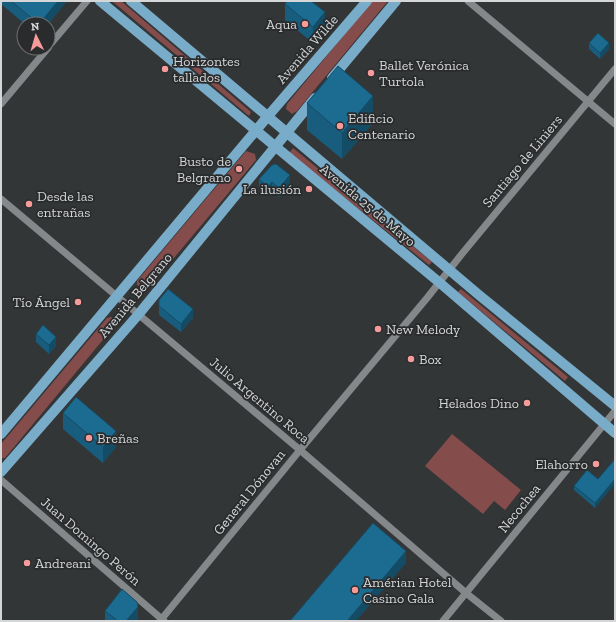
<svg xmlns="http://www.w3.org/2000/svg" width="616" height="622" font-family="'Zilla Slab',serif">
	<style>
		.green { fill: #854c4c }
		.lines { fill: none; stroke-linecap: round; stroke-linejoin: round }
		.minor { stroke: #85888a; stroke-width: 7 }
		.major { stroke: #78acc9; stroke-width: 10 }
		.wall { fill: #185d7d }
		.shaded-wall { fill: #144c66 }
		.building { fill: #1c6c91; stroke: #144c66 }
		.poi-dot { fill: #f59b9a; stroke: #292b2d; stroke-width: 1.5 }
		.labels { text-anchor: middle; stroke-width: 3.5; stroke-linejoin: round; paint-order: stroke }
		.poi-label { font-size: 14px; fill: #d4d6d7; stroke: #292b2d; text-anchor: start }
		.street-label { font-size: 14px; fill: #d4d6d7; stroke: #292b2d }
	</style>
	<rect width="100%" height="100%" fill="#333637"/>
	<!-- green -->
	<g class="green">
		<polygon points="112,1 121,1 251,112 249,116"/>
		<polygon points="372,1 388,1 297,111 292,114 286,109 287,104"/>
		<polygon points="293,148 432,262 429,265 289,153"/>
		<polygon points="246,151 255,154 256,160 148,289 143,289 137,285 137,281"/>
		<polygon points="461,289 568,377 565,381 458,292"/>
		<polygon points="111,317 116,320 116,324 5,458 1,458 1,444 107,318"/>
		<polygon points="452,434 521,490 505,510 494,501 483,514 425,466"/>
	</g>
	<g class="lines">
		<!-- minor -->
		<g class="minor">
			<polyline points="468,1 615,124"/>
			<polyline points="48,47 87,1"/>
			<polyline points="1,104 48,48"/>
			<polyline points="1,199 300,450 466,593 501,621"/>
			<polyline points="1,480 164,621"/>
			<polyline points="160,621 300,450 427,298 461,255 615,69"/>
			<polyline points="443,621 615,411"/>
		</g>
		<!-- major -->
		<g class="major">
			<polyline points="100,1 440,283 615,433"/>
			<polyline points="131,1 479,295 615,406"/>
			<polyline points="332,78 396,1"/>
			<polyline points="1,434 268,116 367,1"/>
			<polyline points="1,472 138,315 315,98"/>
		</g>
	</g>
	<!-- wall -->
	<g class="wall">
		<polygon points="1,1 67,1 48,24 25,24 1,4"/>
		<polygon points="285,4 325,28 313,43 285,20"/>
		<polygon points="589,43 609,49 600,59 589,49"/>
		<polygon points="307,103 373,123 342,159 307,130"/>
		<polygon points="259,179 290,184 279,197 272,191 268,195 259,188"/>
		<polygon points="159,300 193,318 181,332 159,315"/>
		<polygon points="36,334 56,346 49,354 36,342"/>
		<polygon points="63,413 116,447 103,463 63,429"/>
		<polygon points="598,479 595,508 574,490 574,486"/>
		<polygon points="105,611 138,621 105,621"/>
	</g>
	<!-- shaded-wall -->
	<g class="shaded-wall">
		<polygon points="58,1 67,1 48,24 39,24"/>
		<polygon points="325,12 325,28 313,43 313,27"/>
		<polygon points="609,43 609,49 600,59 600,53"/>
		<polygon points="373,96 373,123 342,159 342,133"/>
		<polygon points="290,175 290,184 279,197 279,188"/>
		<polygon points="272,182 272,191 268,195 268,187"/>
		<polygon points="193,309 193,318 181,332 181,324"/>
		<polygon points="56,337 56,346 49,354 49,345"/>
		<polygon points="116,431 116,447 103,463 103,447"/>
		<polygon points="615,479 615,484 595,508 595,503"/>
		<polygon points="406,551 406,563 356,621 348,621 348,620"/>
		<polygon points="138,607 138,621 126,621"/>
	</g>
	<!-- building -->
	<g class="building">
		<polygon points="11,1 58,1 39,24"/>
		<polygon points="287,1 311,1 325,12 313,27 285,4"/>
		<polygon points="598,33 609,43 600,53 589,43"/>
		<polygon points="338,66 373,96 342,133 307,103"/>
		<polygon points="276,164 290,175 279,188 272,182 268,187 259,179 272,165"/>
		<polygon points="168,289 193,309 181,324 159,306 159,300"/>
		<polygon points="43,325 56,337 49,345 36,334"/>
		<polygon points="76,397 116,431 103,447 63,413"/>
		<polygon points="615,459 615,479 595,503 574,486 587,470 598,479"/>
		<polygon points="373,523 406,551 348,620 350,621 290,621"/>
		<polygon points="122,589 137,602 138,607 126,621 118,621 105,611"/>
	</g>
	<!-- markers -->
	<g class="poi-dot">
		<circle cx="305" cy="24" r="4"/>
		<circle cx="165" cy="69" r="4"/>
		<circle cx="371" cy="73" r="4"/>
		<circle cx="340" cy="126" r="4"/>
		<circle cx="239" cy="169" r="4"/>
		<circle cx="309" cy="189" r="4"/>
		<circle cx="29" cy="204" r="4"/>
		<circle cx="78" cy="302" r="4"/>
		<circle cx="378" cy="329" r="4"/>
		<circle cx="411" cy="359" r="4"/>
		<circle cx="527" cy="403" r="4"/>
		<circle cx="89" cy="438" r="4"/>
		<circle cx="596" cy="464" r="4"/>
		<circle cx="27" cy="563" r="4"/>
		<circle cx="355" cy="590" r="4"/>
	</g>
	<g class="labels">
		<!-- poi labels -->
		<g class="poi-label">
			<text x="297" y="29" text-anchor="end">Aqua</text>
			<text x="173" y="66">Horizontes<tspan x="173" dy="16">tallados</tspan></text>
			<text x="379" y="70">Ballet Verónica<tspan x="379" dy="16">Turtola</tspan></text>
			<text x="348" y="123">Edificio<tspan x="348" dy="16">Centenario</tspan></text>
			<text x="231" y="166" text-anchor="end">Busto de<tspan x="231" dy="16">Belgrano</tspan></text>
			<text x="301" y="194" text-anchor="end">La ilusión</text>
			<text x="37" y="201">Desde las<tspan x="37" dy="16">entrañas</tspan></text>
			<text x="70" y="307" text-anchor="end">Tío Ángel</text>
			<text x="386" y="334">New Melody</text>
			<text x="419" y="364">Box</text>
			<text x="519" y="408" text-anchor="end">Helados Dino</text>
			<text x="97" y="443">Breñas</text>
			<text x="588" y="469" text-anchor="end">Elahorro</text>
			<text x="35" y="568">Andreani</text>
			<text x="363" y="587">Amérian Hotel<tspan x="363" dy="16">Casino Gala</tspan></text>
		</g>
		<!-- street labels -->
		<g class="street-label">
			<text transform="translate(307 49) rotate(-49)" y="5">Avenida Wilde</text>
			<text transform="translate(522 161) rotate(-50)" y="5">Santiago de Liniers</text>
			<text transform="translate(368 205) rotate(40)" y="5">Avenida 25 de Mayo</text>
			<text transform="translate(135 295) rotate(-50)" y="5">Avenida Belgrano</text>
			<text transform="translate(260 400) rotate(40)" y="5">Julio Argentino Roca</text>
			<text transform="translate(249 492) rotate(-51)" y="5">General Dónovan</text>
			<text transform="translate(519 508) rotate(-51)" y="5">Necochea</text>
			<text transform="translate(91 541) rotate(41)" y="5">Juan Domingo Perón</text>
		</g>
	</g>
	<!-- border -->
	<rect width="616" height="622" fill="none" stroke="#d4d6d7" stroke-width="4"/>
	<!-- north arrow -->
	<g transform="translate(36 36) rotate(355)"><circle r="19" fill="#292b2d" stroke="#6d6f71"/>
	<path d="M0-3L7 15L0 10L-7 15Z" fill="#f59b9a"/>
	<text y="-6" font-size="11" font-weight="bold" text-anchor="middle" fill="#d4d6d7">N</text>
	</g>
</svg>
